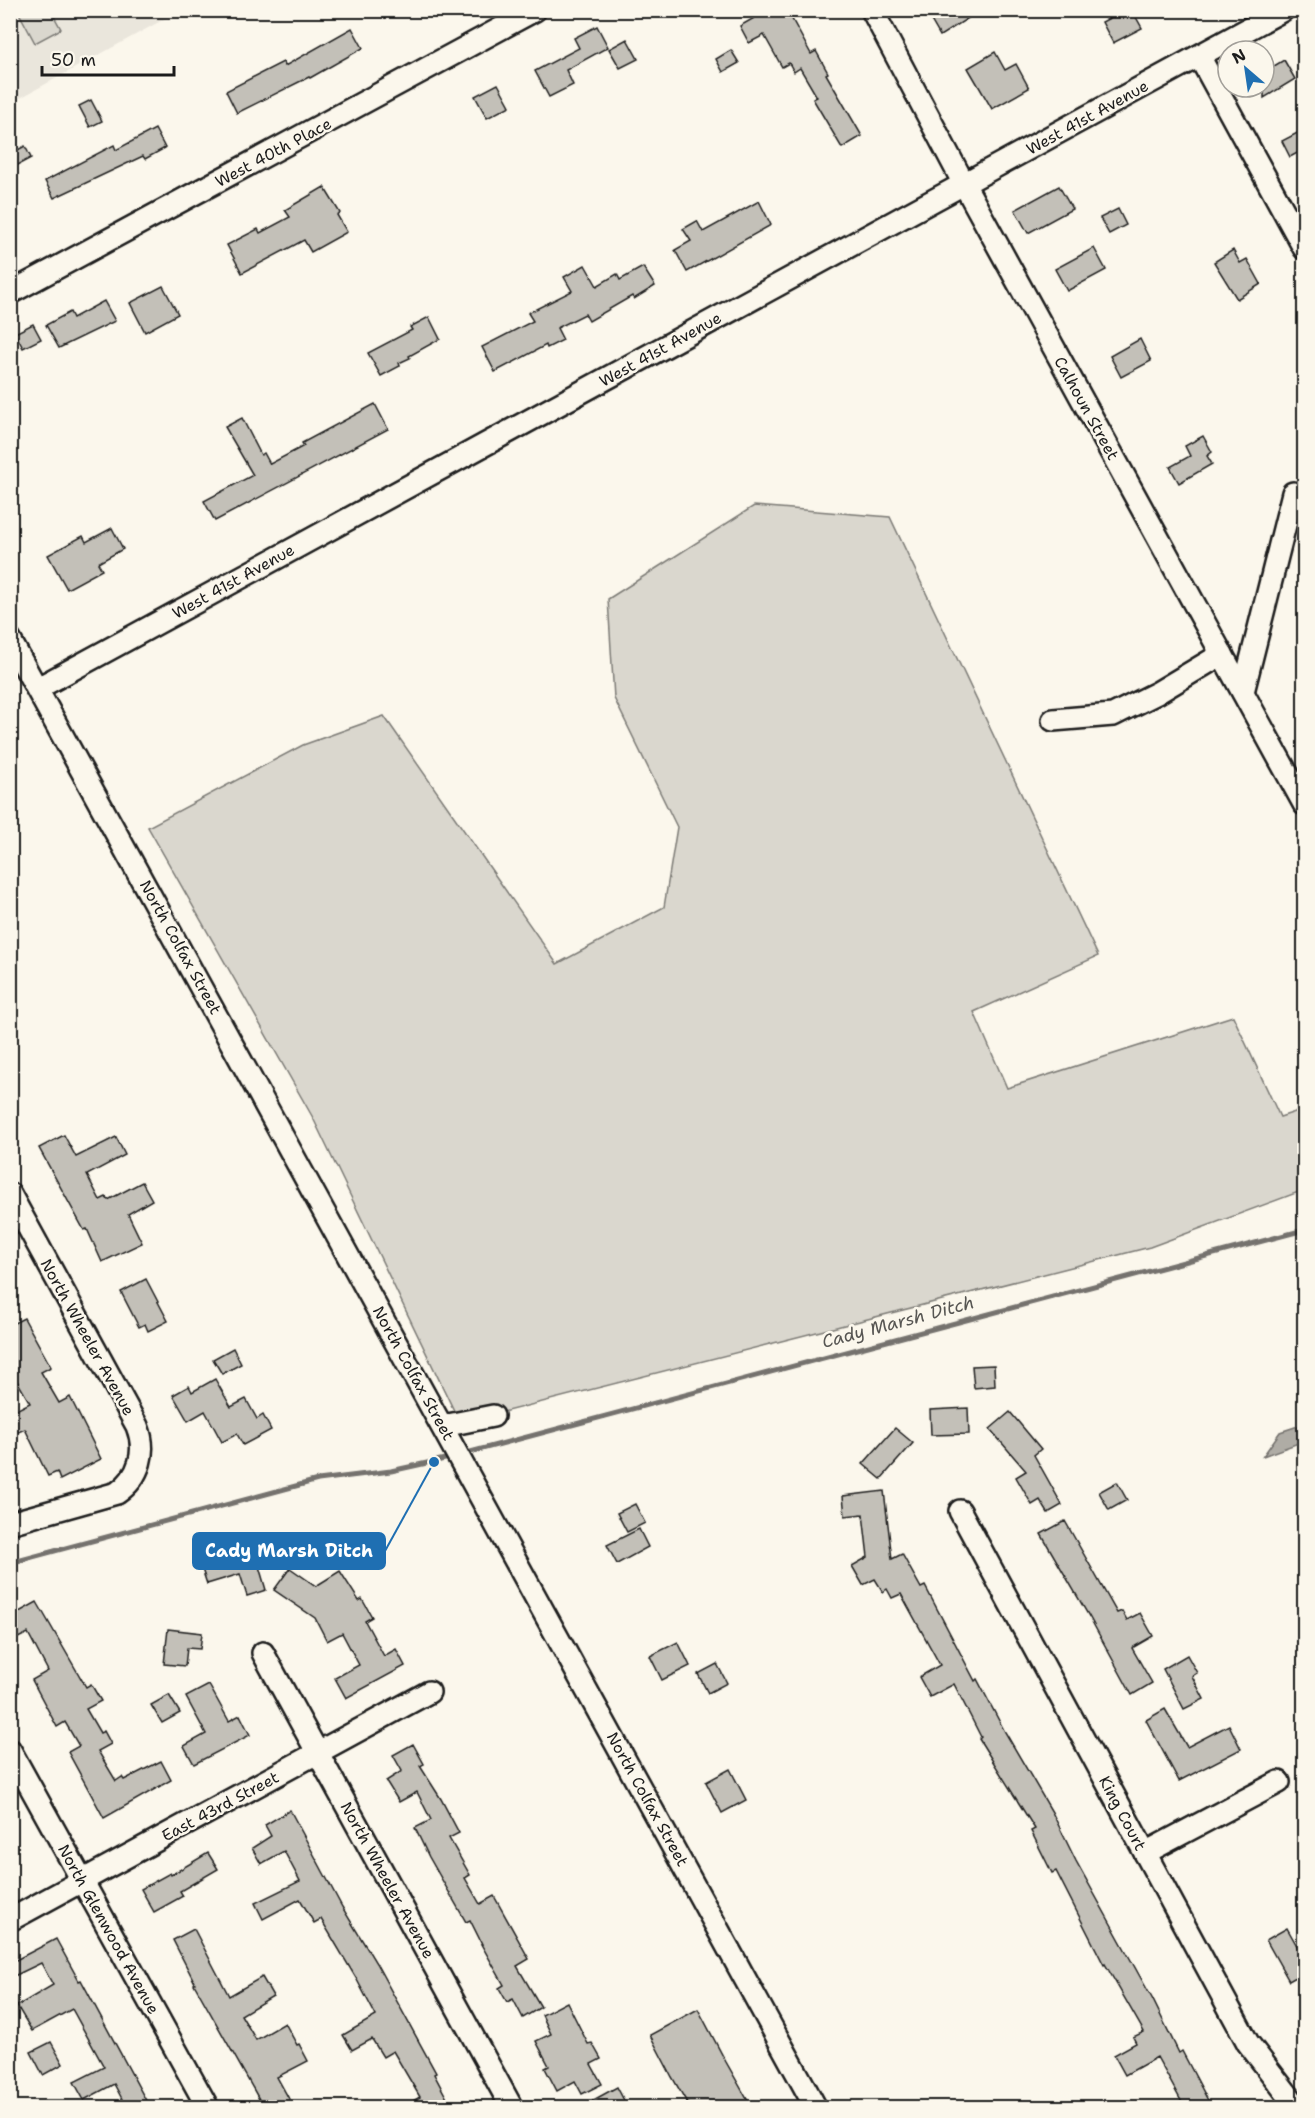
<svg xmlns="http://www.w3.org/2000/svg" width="1315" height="2118" font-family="'Shantell Sans',sans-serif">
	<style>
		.built { fill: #eae6dc }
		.green { fill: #dad7ce; stroke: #7b7a75; stroke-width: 1.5 }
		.water { fill: #afaca5; stroke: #74726e; stroke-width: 1.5 }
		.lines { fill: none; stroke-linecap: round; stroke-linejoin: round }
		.stream { stroke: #74726e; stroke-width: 5 }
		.building { fill: #c3c0b8; stroke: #1c1c1c; stroke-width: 1.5 }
		.minor-casing { stroke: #1c1c1c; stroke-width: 26 }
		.minor { stroke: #fbf7ec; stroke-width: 21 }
		.labels { text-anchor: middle; stroke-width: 5; stroke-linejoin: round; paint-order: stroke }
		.street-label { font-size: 16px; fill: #1c1c1c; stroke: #fbf7ec }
		.water-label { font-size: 18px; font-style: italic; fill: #575653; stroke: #fbf7ec }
		.leader { fill: none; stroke: #1f6fb2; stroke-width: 2 }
		.callout-dot { fill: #1f6fb2; stroke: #fbf7ec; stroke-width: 2 }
		.callout { fill: #1f6fb2; stroke: #1f6fb2; stroke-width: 2 }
		.callout-label { font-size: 18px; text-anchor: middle; font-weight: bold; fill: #fff }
	</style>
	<rect width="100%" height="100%" fill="#fbf7ec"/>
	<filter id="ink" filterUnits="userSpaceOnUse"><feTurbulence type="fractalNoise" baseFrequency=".0167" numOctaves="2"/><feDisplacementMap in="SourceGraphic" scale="12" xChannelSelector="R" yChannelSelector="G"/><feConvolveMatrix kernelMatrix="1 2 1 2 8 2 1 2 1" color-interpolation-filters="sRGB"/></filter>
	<g filter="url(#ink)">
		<!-- built -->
		<polygon class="built" points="11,11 179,11 11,103"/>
		<!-- green -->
		<g class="green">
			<polygon points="18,11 51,11 61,29 35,43"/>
			<polygon points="754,506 890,517 1098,956 974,1012 1007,1088 1233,1016 1280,1117 1304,1109 1304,1190 1150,1247 460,1423 312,1116 148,827 303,745 384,716 557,964 664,907 677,827 614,698 608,599"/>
		</g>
		<!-- water -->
		<polygon class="water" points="1304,1424 1304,1441 1263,1456 1280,1432"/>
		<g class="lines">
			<!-- stream -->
			<g class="stream">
				<polyline points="463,1454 1304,1230"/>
				<polyline points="10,1563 318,1480 391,1471 454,1457"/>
			</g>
		</g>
		<!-- building -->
		<g class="building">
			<polygon points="768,10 787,10 811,54 816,51 828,73 826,74 862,136 842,148 813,99 817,97 800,68 794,72 789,63 782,67 764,35 749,43 740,26"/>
			<polygon points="925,10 981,10 940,36"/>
			<polygon points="1125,10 1132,10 1142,28 1113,43 1102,22"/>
			<polygon points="597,26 608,47 566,70 573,85 549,97 535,71 579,48 574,38"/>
			<polygon points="352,28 363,48 310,78 309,77 237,113 226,91 283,62 285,66"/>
			<polygon points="627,39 638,59 620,68 609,49"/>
			<polygon points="731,50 739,63 723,72 716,59"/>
			<polygon points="995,52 1005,70 1016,64 1029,88 992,109 968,68"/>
			<polygon points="1284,60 1295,79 1264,98 1264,72"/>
			<polygon points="498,84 510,106 487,118 475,96"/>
			<polygon points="91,100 102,121 90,127 79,106"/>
			<polygon points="155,129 165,148 145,159 143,156 54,198 45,181 114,145 116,150"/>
			<polygon points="1305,129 1305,149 1290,157 1282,141"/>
			<polygon points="25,146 31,158 16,166 10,154"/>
			<polygon points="1059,186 1072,209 1028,233 1015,210"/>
			<polygon points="324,187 340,213 337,215 347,232 311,252 304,240 242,273 227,245 258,229 260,233 290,217 285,210"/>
			<polygon points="759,201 771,225 687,272 675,250 691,241 683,229 697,221 703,232"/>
			<polygon points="1118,209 1126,225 1109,234 1100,218"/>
			<polygon points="1094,248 1106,270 1067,291 1055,269"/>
			<polygon points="1233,250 1240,263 1247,259 1261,284 1237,299 1214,262"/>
			<polygon points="585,265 597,286 617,274 620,280 643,267 655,286 634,299 632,296 589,321 585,314 557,328 563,340 547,348 546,345 495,372 482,347 533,321 528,313 572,291 564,277"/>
			<polygon points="163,286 178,314 145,332 130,303"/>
			<polygon points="104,301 115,321 59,348 46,325 70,312 73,318"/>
			<polygon points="429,317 440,339 409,356 410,358 399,363 400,366 381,376 368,353 412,330 410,327"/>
			<polygon points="33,324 41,339 23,348 15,333"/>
			<polygon points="1140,339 1151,361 1121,377 1110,356"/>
			<polygon points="375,404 388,429 215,521 204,501 253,475 225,427 242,418 261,455 264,453 270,464 304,446 302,443"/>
			<polygon points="1203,436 1212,452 1207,456 1212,464 1179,483 1170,467 1190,456 1185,446"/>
			<polygon points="112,528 123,549 98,563 102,570 67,589 48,555 83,536 86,542"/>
			<polygon points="64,1135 76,1157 116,1137 125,1155 87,1175 100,1200 106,1197 108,1200 142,1182 152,1200 128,1214 142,1243 102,1262 87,1229 84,1230 39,1148"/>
			<polygon points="146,1279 168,1321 148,1331 145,1324 139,1327 121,1292"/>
			<polygon points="24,1318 51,1367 41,1372 59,1403 70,1397 101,1459 60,1480 57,1472 48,1476 25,1429 18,1432 10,1418 10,1413 30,1403 10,1369 10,1325"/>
			<polygon points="233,1348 241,1364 222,1374 213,1359"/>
			<polygon points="994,1365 995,1386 974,1388 972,1366"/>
			<polygon points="215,1379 231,1407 246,1399 257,1419 263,1415 271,1430 243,1445 237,1434 222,1442 205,1411 188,1421 173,1395 189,1386 192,1392"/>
			<polygon points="968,1408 969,1434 931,1435 930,1410"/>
			<polygon points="1010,1412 1041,1449 1034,1455 1062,1505 1048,1513 1040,1500 1032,1505 1016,1477 1026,1471 990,1429"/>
			<polygon points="895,1428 913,1443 881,1479 863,1464"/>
			<polygon points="1117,1482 1127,1500 1109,1510 1099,1492"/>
			<polygon points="884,1491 892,1559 902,1554 921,1588 925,1586 975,1681 977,1679 1005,1732 1052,1812 1076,1861 1153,2000 1179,2053 1182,2051 1212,2108 1185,2108 1157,2057 1125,2075 1114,2055 1136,2043 1133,2037 1144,2032 1105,1964 1104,1965 1056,1871 1052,1873 1031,1831 1035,1829 979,1739 981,1737 954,1684 930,1697 919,1677 940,1665 901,1594 892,1598 887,1589 883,1592 875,1579 863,1585 852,1566 868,1557 863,1514 845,1516 843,1496"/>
			<polygon points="635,1504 645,1523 627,1532 617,1513"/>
			<polygon points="1065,1521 1117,1613 1122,1611 1127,1620 1140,1613 1153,1636 1132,1648 1152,1683 1132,1695 1090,1618 1041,1534"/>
			<polygon points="639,1529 648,1547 617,1564 607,1545"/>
			<polygon points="253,1546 266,1590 247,1596 240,1574 207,1584 200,1563"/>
			<polygon points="290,1568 316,1586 340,1571 359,1601 362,1599 372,1617 365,1621 384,1656 396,1649 405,1666 346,1698 335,1678 359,1665 342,1633 327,1641 315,1618 274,1590"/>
			<polygon points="37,1602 86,1687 91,1684 101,1701 86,1709 100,1733 104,1731 111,1744 98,1751 116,1781 122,1777 124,1780 161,1761 171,1780 104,1818 68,1752 79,1746 65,1722 57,1727 32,1680 48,1671 28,1633 10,1642 10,1617"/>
			<polygon points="168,1629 202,1633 200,1649 187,1648 185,1666 164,1664"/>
			<polygon points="678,1642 690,1666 662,1680 650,1656"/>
			<polygon points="1187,1655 1197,1673 1192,1676 1204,1699 1184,1709 1163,1669"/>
			<polygon points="717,1664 727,1683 708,1693 698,1674"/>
			<polygon points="209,1685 229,1721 240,1715 250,1735 194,1764 184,1746 206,1734 186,1697"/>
			<polygon points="169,1695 180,1713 162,1723 151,1705"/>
			<polygon points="1165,1709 1187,1747 1229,1725 1241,1749 1179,1781 1146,1720"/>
			<polygon points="413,1744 424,1764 420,1766 441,1799 459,1833 449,1838 470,1875 465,1878 480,1904 494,1896 529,1959 517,1966 541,2007 523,2018 513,1999 507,2002 499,1988 504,1985 481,1944 482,1944 470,1920 466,1922 429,1857 415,1828 431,1820 417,1792 399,1802 386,1781 402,1771 393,1755"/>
			<polygon points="730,1769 746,1800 722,1813 706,1782"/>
			<polygon points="290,1810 342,1907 376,1963 436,2073 434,2074 452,2108 401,2108 420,2097 393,2051 383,2057 372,2039 352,2050 343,2035 376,2016 356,1978 321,1919 314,1923 300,1899 263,1919 255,1903 300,1881 284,1851 261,1864 252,1848 271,1836 265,1825"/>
			<polygon points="208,1853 218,1869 180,1891 183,1896 154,1912 141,1889 170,1873 171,1875"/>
			<polygon points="1287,1928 1305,1960 1305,1972 1289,1981 1266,1940"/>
			<polygon points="194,1929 229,1996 262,1977 273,1996 241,2015 256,2040 285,2023 297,2045 299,2044 308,2061 277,2077 294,2108 264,2108 194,1984 195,1983 173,1940"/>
			<polygon points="56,1939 79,1981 81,1980 150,2108 127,2108 114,2084 84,2100 74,2082 104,2067 72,2009 32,2031 17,2006 53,1985 41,1963 10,1978 10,1963"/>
			<polygon points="567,2002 588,2044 592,2043 601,2059 591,2064 602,2084 582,2094 575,2081 557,2091 545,2068 549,2066 536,2041 551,2034 542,2015"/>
			<polygon points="698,2009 726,2062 752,2108 690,2108 672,2077 650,2035"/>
			<polygon points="51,2042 63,2064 43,2075 31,2052"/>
			<polygon points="617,2087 628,2108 579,2108"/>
		</g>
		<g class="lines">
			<!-- minor casing -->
			<g class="minor-casing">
				<g id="minor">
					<polyline points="872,10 964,184 1304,804"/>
					<polyline points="1199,56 1304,248"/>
					<polyline points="10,293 535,10"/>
					<polyline points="10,640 816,2108"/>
					<polyline points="38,688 1283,10"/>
					<polyline points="1243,692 1293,493"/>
					<polyline points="1053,720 1113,715 1157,693 1222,654"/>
					<path d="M 10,1194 L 137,1426 C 147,1451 140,1477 117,1493 L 10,1523"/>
					<polyline points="443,1426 493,1416"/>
					<polyline points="960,1511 1248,2043 1298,2108"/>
					<polyline points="263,1653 512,2108"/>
					<polyline points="10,1750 208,2108"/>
					<polyline points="1145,1853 1279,1782"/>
					<polyline points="10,1920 429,1692"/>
				</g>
			</g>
			<!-- minor -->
			<use href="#minor" class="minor"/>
		</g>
	</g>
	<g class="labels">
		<!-- street labels -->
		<g class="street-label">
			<text transform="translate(1087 117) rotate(-29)" y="6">West 41st Avenue</text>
			<text transform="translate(273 152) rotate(-28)" y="6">West 40th Place</text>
			<text transform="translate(660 349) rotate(-29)" y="6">West 41st Avenue</text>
			<text transform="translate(1087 408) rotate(61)" y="6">Calhoun Street</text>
			<text transform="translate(233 581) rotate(-29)" y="6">West 41st Avenue</text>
			<text transform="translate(181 947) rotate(61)" y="6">North Colfax Street</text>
			<text transform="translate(88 1337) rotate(61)" y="6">North Wheeler Avenue</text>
			<text transform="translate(414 1373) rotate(61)" y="6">North Colfax Street</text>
			<text transform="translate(648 1799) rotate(61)" y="6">North Colfax Street</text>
			<text transform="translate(220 1806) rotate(-28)" y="6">East 43rd Street</text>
			<text transform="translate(1123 1813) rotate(62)" y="6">King Court</text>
			<text transform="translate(388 1880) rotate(61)" y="6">North Wheeler Avenue</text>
			<text transform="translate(109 1929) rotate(61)" y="6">North Glenwood Avenue</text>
		</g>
		<!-- water labels -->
		<g class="water-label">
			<text transform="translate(898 1322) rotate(-15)" y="6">Cady Marsh Ditch</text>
		</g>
	</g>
	<!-- callouts -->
	<path class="leader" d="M434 1462L385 1551"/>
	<circle class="callout-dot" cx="434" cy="1462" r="6"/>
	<rect class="callout" x="193" y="1533" width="192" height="36" rx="6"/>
	<g class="callout-label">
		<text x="289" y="1557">Cady Marsh Ditch</text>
	</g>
	<!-- margin -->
	<rect width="1315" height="2118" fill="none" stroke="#fbf7ec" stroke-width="36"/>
	<rect x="18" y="18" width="1279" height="2082" fill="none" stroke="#1c1c1c" stroke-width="2" filter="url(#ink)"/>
	<!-- north arrow -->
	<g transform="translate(1246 69) rotate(331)"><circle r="28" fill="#fbf7ec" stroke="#a29f99" stroke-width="1.5"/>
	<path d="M0-4.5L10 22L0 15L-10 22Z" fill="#1f6fb2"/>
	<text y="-9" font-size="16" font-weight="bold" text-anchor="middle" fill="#1c1c1c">N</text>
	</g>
	<!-- scale -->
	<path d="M42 66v9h132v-9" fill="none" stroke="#1c1c1c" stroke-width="3"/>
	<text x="51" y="66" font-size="18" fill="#1c1c1c" stroke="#fbf7ec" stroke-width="4.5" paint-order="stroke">50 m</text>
</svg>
